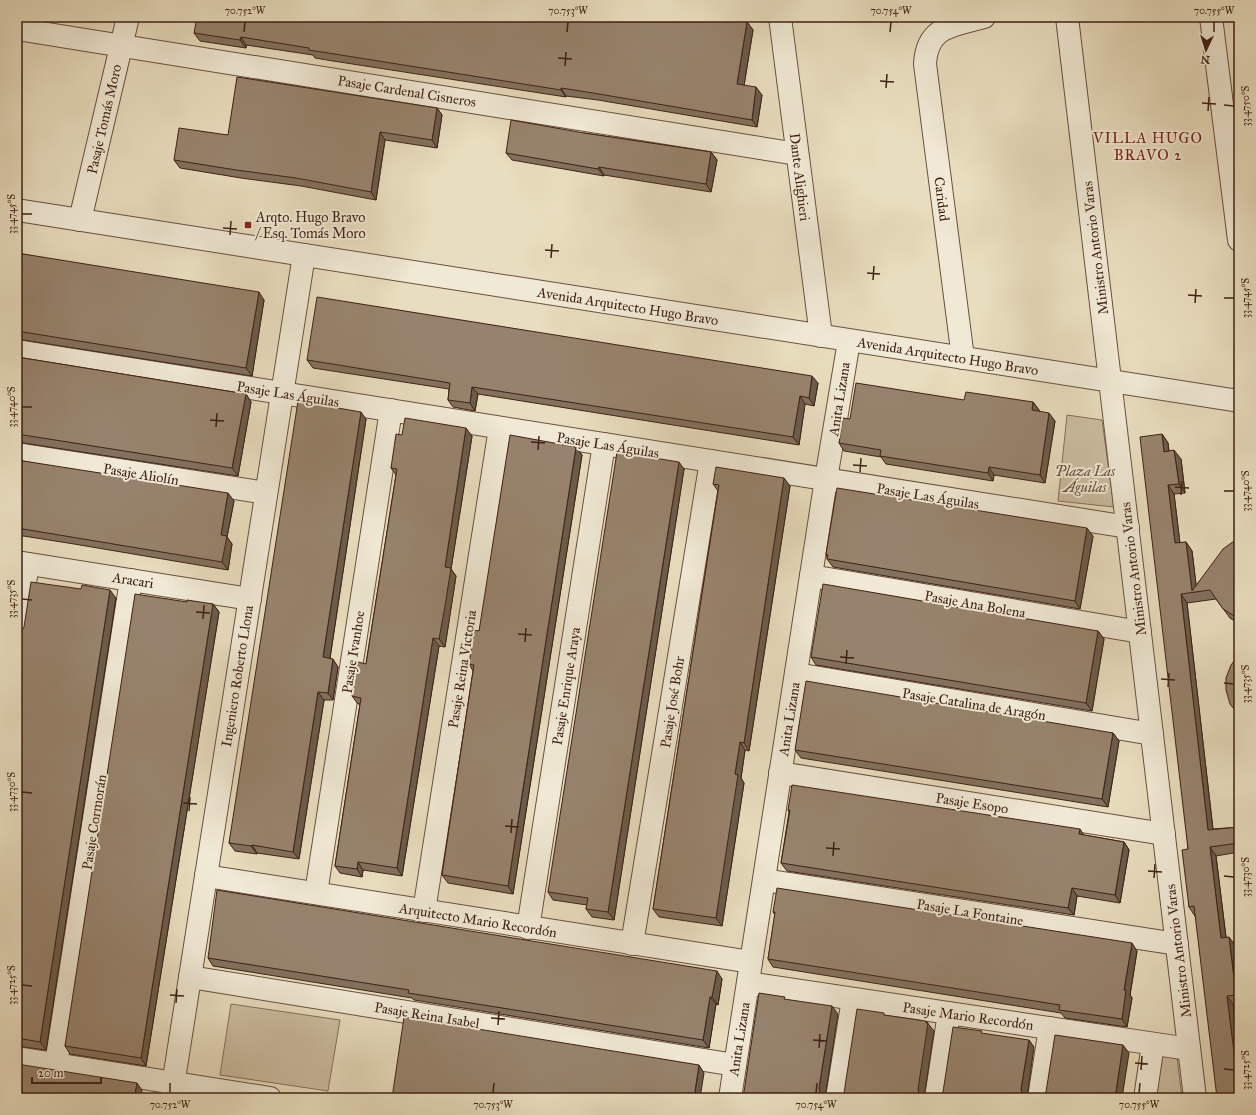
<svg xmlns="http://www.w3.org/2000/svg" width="1256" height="1115" font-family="'IM FELL Great Primer',serif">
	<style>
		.green { fill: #cbbda1; stroke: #856f5b }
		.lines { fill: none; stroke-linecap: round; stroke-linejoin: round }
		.minor-casing { stroke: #69503f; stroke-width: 24 }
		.tertiary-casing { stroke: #69503f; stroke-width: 24 }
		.minor { stroke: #f0e9d5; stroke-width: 22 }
		.tertiary { stroke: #f0e9d5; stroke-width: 22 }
		.wall { fill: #82715e; stroke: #3f2115 }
		.shaded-wall { fill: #6a5c4c; stroke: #3f2115 }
		.building { fill: #97836d; stroke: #3f2115 }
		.ticks { fill: none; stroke: #3f2115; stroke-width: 1.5 }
		.poi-dot { fill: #8f2418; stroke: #f0e9d5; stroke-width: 1.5 }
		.labels { text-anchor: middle; stroke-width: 4; stroke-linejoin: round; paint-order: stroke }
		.street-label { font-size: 14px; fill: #3f2115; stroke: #f0e9d5 }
		.poi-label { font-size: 14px; fill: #3f2115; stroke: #f0e9d5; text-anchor: start }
		.park-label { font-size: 14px; font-style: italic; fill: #624838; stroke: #f0e9d5 }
		.neighbourhood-label { font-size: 15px; letter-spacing: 1px; fill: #7a1f14; stroke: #f0e9d5 }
		.neatline { fill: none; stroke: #3f2115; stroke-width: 1.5 }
		.ticks-label { font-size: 10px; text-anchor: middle; fill: #3f2115 }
	</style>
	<rect width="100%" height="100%" fill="#e8ddbe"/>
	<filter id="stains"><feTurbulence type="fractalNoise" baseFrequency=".005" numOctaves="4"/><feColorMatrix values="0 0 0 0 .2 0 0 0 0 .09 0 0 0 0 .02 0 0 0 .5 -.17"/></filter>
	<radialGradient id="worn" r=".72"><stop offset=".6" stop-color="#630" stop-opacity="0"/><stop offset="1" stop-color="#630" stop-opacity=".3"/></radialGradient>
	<!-- green -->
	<g class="green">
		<polygon points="1067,415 1102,420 1114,507 1058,501"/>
		<polygon points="231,1004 340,1020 328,1091 220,1075"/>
		<polygon points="1157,1050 1177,1057 1182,1098 1150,1098"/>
	</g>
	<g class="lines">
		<!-- minor casing -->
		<g class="minor-casing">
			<g id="minor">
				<polyline points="780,17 821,336"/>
				<polyline points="1067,17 1195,1098"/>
				<polyline points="1211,17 1239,240"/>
				<polyline points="17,29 797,154"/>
				<polyline points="80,220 128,17"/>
				<polyline points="17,351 1128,527"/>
				<path d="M 963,358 L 925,64 C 927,25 954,26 984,17"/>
				<polyline points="17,454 266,493"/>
				<polyline points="17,562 250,599"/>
				<polyline points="811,576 1140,632"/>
				<polyline points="17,632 28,564"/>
				<polyline points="796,674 1152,734"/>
				<polyline points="780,773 1164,834"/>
				<polyline points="206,876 751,962"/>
				<polyline points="764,880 1177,944"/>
				<polyline points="316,893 391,410"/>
				<polyline points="424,911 500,428"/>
				<polyline points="528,928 604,444"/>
				<polyline points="632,944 711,461"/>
				<polyline points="190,977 735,1065"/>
				<polyline points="748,983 1189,1049"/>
				<polyline points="17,1058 270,1098"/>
				<polyline points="56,1064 131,580"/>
				<polyline points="171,1098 304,255"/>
				<polyline points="730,1098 826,479 849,341"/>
				<polyline points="837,1098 853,999"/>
				<polyline points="936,1098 949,1013"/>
				<polyline points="1039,1098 1050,1028"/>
				<polyline points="1145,1098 1153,1044"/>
			</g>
		</g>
		<!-- tertiary casing -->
		<g class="tertiary-casing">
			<polyline id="tertiary" points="17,210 1239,401"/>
		</g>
		<!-- minor -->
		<use href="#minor" class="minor"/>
		<!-- tertiary -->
		<use href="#tertiary" class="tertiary"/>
	</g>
	<!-- wall -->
	<g class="wall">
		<polygon points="747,22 753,30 744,85 762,95 757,127 598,100 566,96 566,97 333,61 315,58 313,55 246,45 246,48 200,41 194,33"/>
		<polygon points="437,108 442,115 437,148 385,140 376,200 301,186 241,178 180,168 174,160 228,135"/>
		<polygon points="584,133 711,152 717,160 711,192 604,175 604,176 512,160 506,153"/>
		<polygon points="17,253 264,300 252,376 17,339"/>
		<polygon points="17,357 246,394 251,402 238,476 17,442"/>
		<polygon points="307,360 818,383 814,406 805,404 799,445 478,394 475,411 453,407 448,400 449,389 313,368"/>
		<polygon points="1033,402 1039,410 1039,411 1055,421 1045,483 994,475 993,481 886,464 881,457 844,451 839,443 850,419"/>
		<polygon points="366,419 330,658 338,667 333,700 324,700 299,859 257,853 257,854 235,851 229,843"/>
		<polygon points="1162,434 1168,443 1169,451 1181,459 1185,493 1174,494 1180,543 1186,542 1192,551 1196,585 1239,540 1239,624 1230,618 1216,599 1187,603 1213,829 1239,827 1239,852 1216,856 1226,937 1235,945 1239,976 1239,1004 1233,1004 1239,1052 1195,916 1189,907 1188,849"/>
		<polygon points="402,435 472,436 451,569 456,576 450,614 445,647 439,646 402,876 363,870 362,877 340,873 335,866 360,704 358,704 352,696 366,664 396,475 391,468"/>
		<polygon points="576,447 582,455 513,894 448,883 442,875 473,671 469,664 479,631"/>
		<polygon points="17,460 234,501 227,537 232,544 228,570 68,543 17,535"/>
		<polygon points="684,469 614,920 592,917 586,909 587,905 553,900 548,892"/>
		<polygon points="713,484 790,486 749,751 745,750 741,778 744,783 722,926 659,917 653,909 718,491"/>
		<polygon points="1093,536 1080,609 833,567 827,559 827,557 826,554"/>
		<polygon points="116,598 46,1050 17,1046 17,635"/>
		<polygon points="187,602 213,604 219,612 146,1066 70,1054 65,1046"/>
		<polygon points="1098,631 1104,639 1092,711 816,665 811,657"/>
		<polygon points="1113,733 1119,741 1108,807 801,758 795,750"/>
		<polygon points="788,810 1084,835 1124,842 1129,850 1120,903 1077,896 1074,915 787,871 781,863 789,812"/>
		<polygon points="773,912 1137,951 1130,995 1132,998 1127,1027 1065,1018 1061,1013 773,967 768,959 775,915"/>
		<polygon points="208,958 722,979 718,1005 716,1004 709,1048 414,1000 412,998 213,966"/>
	</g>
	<!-- shaded-wall -->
	<g class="shaded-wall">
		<polygon points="747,22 753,30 743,92 737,84"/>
		<polygon points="241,37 246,45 246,48 240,40"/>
		<polygon points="756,87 762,95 757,127 752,120"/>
		<polygon points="561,88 566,96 566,97 561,90"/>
		<polygon points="437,108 442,115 437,148 432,140"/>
		<polygon points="380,132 385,140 376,200 371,192"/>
		<polygon points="711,152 717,160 711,192 706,184"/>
		<polygon points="599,167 604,175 604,176 598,169"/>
		<polygon points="259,292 264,300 252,376 246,368"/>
		<polygon points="812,376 818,383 814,406 809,398"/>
		<polygon points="472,387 478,394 475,411 470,403"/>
		<polygon points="246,394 251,402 238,476 232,468"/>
		<polygon points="800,396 805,404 799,445 793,437"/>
		<polygon points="1033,402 1039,410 1038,418 1032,410"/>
		<polygon points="361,412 366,419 329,665 323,657"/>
		<polygon points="1049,413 1055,421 1045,483 1040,475"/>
		<polygon points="466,428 472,436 451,569 456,576 445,647 439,639 445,567"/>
		<polygon points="1162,434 1168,443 1170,460 1164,452"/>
		<polygon points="576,447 582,455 513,894 508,886"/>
		<polygon points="1174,450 1181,459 1185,493 1179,484"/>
		<polygon points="679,462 684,469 614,920 608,912"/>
		<polygon points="989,467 994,475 993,481 988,473"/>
		<polygon points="784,478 790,486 749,751 744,743"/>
		<polygon points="1168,485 1174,494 1181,552 1175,543"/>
		<polygon points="228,493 234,501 227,537 232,544 228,570 222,562 221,535"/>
		<polygon points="1087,528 1093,536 1080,609 1075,601"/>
		<polygon points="1186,542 1192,551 1197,592 1192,591"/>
		<polygon points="110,590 116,598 46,1050 40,1042"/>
		<polygon points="1181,594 1187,603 1214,839 1208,830"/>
		<polygon points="213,604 219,612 146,1066 141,1058"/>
		<polygon points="1098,631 1104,639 1092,711 1086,703"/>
		<polygon points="433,638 439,646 402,876 397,868"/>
		<polygon points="333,659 338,667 333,700 328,693"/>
		<polygon points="318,692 324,700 299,859 293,852"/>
		<polygon points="1113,733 1119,741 1108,807 1102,799"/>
		<polygon points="740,742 745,750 741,778 744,783 722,926 716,918 735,774"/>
		<polygon points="1080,829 1085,837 1079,834"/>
		<polygon points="1124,842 1129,850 1120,903 1115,895"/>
		<polygon points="252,845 257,853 257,854 251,846"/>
		<polygon points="1210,847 1216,856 1227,946 1221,938"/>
		<polygon points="358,862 363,870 362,877 357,869"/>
		<polygon points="1072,888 1077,896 1074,915 1068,908"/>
		<polygon points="1229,937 1235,945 1239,976 1239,999 1236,995"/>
		<polygon points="1132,943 1137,951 1130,995 1132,998 1127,1027 1122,1019 1124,990"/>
		<polygon points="717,971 722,979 718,1005 712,997"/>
		<polygon points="1227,996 1233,1004 1239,1052 1239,1093"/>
		<polygon points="710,997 716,1004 709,1048 703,1040"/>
		<polygon points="832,1006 838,1014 825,1098 822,1098 820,1094 819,1088"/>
		<polygon points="926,1021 934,1031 924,1098 921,1098 919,1095 918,1089"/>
		<polygon points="1029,1040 1034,1047 1027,1098 1024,1098 1022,1095 1021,1089"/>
		<polygon points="1123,1045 1129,1053 1122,1098 1115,1098"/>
		<polygon points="699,1065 704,1073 700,1098 694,1098"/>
		<polygon points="137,1083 142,1090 141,1098 134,1098"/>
	</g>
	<!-- building -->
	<g class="building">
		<polygon points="197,17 709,17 747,22 737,84 756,87 752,120 593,93 561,88 561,90 328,53 309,50 309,48 241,37 240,40 194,33"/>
		<polygon points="237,77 437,108 432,140 380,132 371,192 296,178 236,170 174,160 179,128 228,135"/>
		<polygon points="511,120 584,133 711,152 706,184 599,167 598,169 506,153"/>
		<polygon points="17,253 259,292 246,368 17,331"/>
		<polygon points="317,297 812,376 809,398 800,396 793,437 472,387 470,403 448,400 450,383 307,360"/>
		<polygon points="17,357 246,394 232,468 17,434"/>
		<polygon points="856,383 964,400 966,392 1033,402 1032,410 1049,413 1040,475 989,467 988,473 880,456 881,450 839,443 843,418 850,419"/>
		<polygon points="298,401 361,412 323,657 333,659 328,693 318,692 293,852 252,845 251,846 229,843"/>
		<polygon points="405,418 466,428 445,567 451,568 445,606 439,639 433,638 397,868 358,862 357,869 335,866 361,698 352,696 358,662 366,664 397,469 391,468 396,434 402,435"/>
		<polygon points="1162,434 1164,452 1174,450 1179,484 1168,485 1175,543 1186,542 1192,591 1223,549 1234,541 1239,540 1239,618 1236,617 1223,609 1210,590 1181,594 1208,830 1239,827 1239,843 1210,847 1221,938 1229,937 1236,995 1227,996 1239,1093 1239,1098 1217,1098 1194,906 1189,907 1182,850 1188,849 1140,437"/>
		<polygon points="510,435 576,447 508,886 442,875 474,665 469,664 474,630 479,631"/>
		<polygon points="617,452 679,462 608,912 586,909 588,898 548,892"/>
		<polygon points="17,460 228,493 221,535 227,536 222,562 17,528"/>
		<polygon points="716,467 784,478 744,743 740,742 735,774 738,775 716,918 653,909 719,485 713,484"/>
		<polygon points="837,488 1087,528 1075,601 827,559 828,555 826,554"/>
		<polygon points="31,582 81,589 82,585 110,590 40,1042 17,1038 17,635 21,632 24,627"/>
		<polygon points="823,584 1098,631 1086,703 811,657"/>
		<polygon points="135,594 187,602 187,600 213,604 141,1058 65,1046"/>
		<polygon points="1239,655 1239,715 1230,704 1226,690 1226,678 1231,665"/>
		<polygon points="806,681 1113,733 1102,799 795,750"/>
		<polygon points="792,785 1080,829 1079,834 1124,842 1115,895 1072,888 1068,908 781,863 790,810 788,810"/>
		<polygon points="777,888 1132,943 1124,990 1126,990 1122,1019 1059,1010 1060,1005 768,959 775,912 773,912"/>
		<polygon points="217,890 717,971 712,997 710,997 703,1040 408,993 409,990 208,958"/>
		<polygon points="759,993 785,997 784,999 832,1006 819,1088 820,1094 822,1098 743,1098"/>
		<polygon points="857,1009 884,1013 884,1015 926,1021 926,1023 928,1023 918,1089 919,1095 921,1098 841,1098 844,1093"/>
		<polygon points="404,1017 699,1065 694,1098 392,1098"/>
		<polygon points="953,1027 982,1031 981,1033 1029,1040 1021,1089 1022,1095 1024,1098 940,1098 943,1092"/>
		<polygon points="1055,1035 1123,1045 1115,1098 1043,1098 1046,1092"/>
		<polygon points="17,1064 137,1083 134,1098 17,1098"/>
	</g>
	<!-- ticks -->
	<path class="ticks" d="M 244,32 L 245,22M 567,32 L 568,22M 890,32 L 891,22M 1214,32 L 1214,22M 558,58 L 572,59M 565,66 L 566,52M 880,81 L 894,82M 886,88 L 887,74M 1202,103 L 1216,104M 1224,105 L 1234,106M 1208,111 L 1209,97M 22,214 L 32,214M 223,228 L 237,229M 230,235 L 231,221M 545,250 L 559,251M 551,258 L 552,244M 867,273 L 880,274M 873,280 L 874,266M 1188,295 L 1202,296M 1224,298 L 1234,298M 1195,303 L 1196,289M 22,407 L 32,407M 210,420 L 224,421M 216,427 L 217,413M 531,442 L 545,443M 538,450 L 539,436M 853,465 L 867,466M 860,472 L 861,458M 1175,487 L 1189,488M 1224,491 L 1234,491M 1181,495 L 1182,481M 22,599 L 32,600M 196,612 L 210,613M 203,619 L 204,605M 518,634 L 532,635M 525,642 L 526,628M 840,657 L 854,658M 846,664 L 847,650M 1161,679 L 1175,680M 1224,683 L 1234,684M 1168,687 L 1169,673M 22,792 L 32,793M 183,803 L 197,804M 189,811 L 190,797M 505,826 L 519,827M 511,833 L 512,819M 826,848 L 840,849M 833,856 L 834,842M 1148,871 L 1162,872M 1224,876 L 1234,877M 1154,878 L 1155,864M 22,985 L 32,986M 170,995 L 184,996M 176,1003 L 177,989M 491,1018 L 505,1019M 498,1025 L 499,1011M 813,1040 L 827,1041M 819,1048 L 820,1034M 1135,1063 L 1148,1064M 1224,1069 L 1234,1070M 1141,1070 L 1142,1056M 170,1093 L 170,1083M 493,1093 L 494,1083M 816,1093 L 817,1083M 1139,1093 L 1140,1083"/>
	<!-- markers -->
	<rect class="poi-dot" x="244" y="221" width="8" height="8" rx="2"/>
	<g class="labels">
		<!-- street labels -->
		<g class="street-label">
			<text transform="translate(407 91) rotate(9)" y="5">Pasaje Cardenal Cisneros</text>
			<text transform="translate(104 119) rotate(-77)" y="5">Pasaje Tomás Moro</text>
			<text transform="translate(800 177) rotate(83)" y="5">Dante Alighieri</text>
			<text transform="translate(942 199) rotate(83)" y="5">Caridad</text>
			<text transform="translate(1095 248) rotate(-97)" y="5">Ministro Antorio Varas</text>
			<text transform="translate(628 306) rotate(9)" y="5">Avenida Arquitecto Hugo Bravo</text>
			<text transform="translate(948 356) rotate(9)" y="5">Avenida Arquitecto Hugo Bravo</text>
			<text transform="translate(288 394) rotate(9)" y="5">Pasaje Las Águilas</text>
			<text transform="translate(839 399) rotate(-81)" y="5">Anita Lizana</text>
			<text transform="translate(608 445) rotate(9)" y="5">Pasaje Las Águilas</text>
			<text transform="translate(141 474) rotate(9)" y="5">Pasaje Aliolín</text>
			<text transform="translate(928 496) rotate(9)" y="5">Pasaje Las Águilas</text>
			<text transform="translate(1133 569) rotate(-97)" y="5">Ministro Antorio Varas</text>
			<text transform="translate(133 580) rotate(9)" y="5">Aracari</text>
			<text transform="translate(975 604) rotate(10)" y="5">Pasaje Ana Bolena</text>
			<text transform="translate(353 652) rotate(-81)" y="5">Pasaje Ivanhoe</text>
			<text transform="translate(462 669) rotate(-81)" y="5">Pasaje Reina Victoria</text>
			<text transform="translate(237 676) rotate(-81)" y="5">Ingeniero Roberto Llona</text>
			<text transform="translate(566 686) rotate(-81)" y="5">Pasaje Enrique Araya</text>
			<text transform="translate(672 702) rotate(-81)" y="5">Pasaje José Bohr</text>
			<text transform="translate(974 704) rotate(9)" y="5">Pasaje Catalina de Aragón</text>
			<text transform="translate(789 719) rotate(-81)" y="5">Anita Lizana</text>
			<text transform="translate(972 803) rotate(9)" y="5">Pasaje Esopo</text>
			<text transform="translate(94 822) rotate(-81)" y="5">Pasaje Cormorán</text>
			<text transform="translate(970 912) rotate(9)" y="5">Pasaje La Fontaine</text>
			<text transform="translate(478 920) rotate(9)" y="5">Arquitecto Mario Recordón</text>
			<text transform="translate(1178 951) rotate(-97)" y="5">Ministro Antorio Varas</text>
			<text transform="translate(427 1015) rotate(9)" y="5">Pasaje Reina Isabel</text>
			<text transform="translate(968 1016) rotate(8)" y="5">Pasaje Mario Recordón</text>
			<text transform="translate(739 1039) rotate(-81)" y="5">Anita Lizana</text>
		</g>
		<!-- poi labels -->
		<g class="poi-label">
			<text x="256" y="222">Arqto. Hugo Bravo<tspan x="256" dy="16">/ Esq. Tomás Moro</tspan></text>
		</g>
		<!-- park labels -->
		<g class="park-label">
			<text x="1085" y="476">Plaza Las<tspan x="1085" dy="16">Águilas</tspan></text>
		</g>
		<!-- neighbourhood labels -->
		<g class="neighbourhood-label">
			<text x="1148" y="143">VILLA HUGO<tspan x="1148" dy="17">BRAVO 2</tspan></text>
		</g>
	</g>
	<!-- margin -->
	<rect width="1256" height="1115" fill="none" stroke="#e8ddbe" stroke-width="44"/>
	<!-- north arrow -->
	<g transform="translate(1206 50) rotate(184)" stroke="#f0e9d5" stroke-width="3" paint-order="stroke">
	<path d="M0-3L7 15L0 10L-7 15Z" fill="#3f2115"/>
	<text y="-6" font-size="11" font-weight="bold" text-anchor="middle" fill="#3f2115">N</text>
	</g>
	<!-- scale -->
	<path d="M32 1077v6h69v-6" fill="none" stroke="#3f2115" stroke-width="2"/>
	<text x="38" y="1077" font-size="12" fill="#3f2115" stroke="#f0e9d5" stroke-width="3" paint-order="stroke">20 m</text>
	<rect x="22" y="22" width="1212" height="1071" class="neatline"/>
	<g class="ticks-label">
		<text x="245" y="14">70.752°W</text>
		<text x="568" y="14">70.753°W</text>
		<text x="891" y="14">70.754°W</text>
		<text x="1214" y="14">70.755°W</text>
		<text transform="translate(1245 106) rotate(-90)" y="4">33.4750°S</text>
		<text transform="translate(11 214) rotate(-90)" y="4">33.4745°S</text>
		<text transform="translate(1245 298) rotate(-90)" y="4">33.4745°S</text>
		<text transform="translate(11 407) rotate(-90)" y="4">33.4740°S</text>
		<text transform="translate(1245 491) rotate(-90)" y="4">33.4740°S</text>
		<text transform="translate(11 599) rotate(-90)" y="4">33.4735°S</text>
		<text transform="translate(1245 684) rotate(-90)" y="4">33.4735°S</text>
		<text transform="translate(11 792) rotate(-90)" y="4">33.4730°S</text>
		<text transform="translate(1245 877) rotate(-90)" y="4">33.4730°S</text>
		<text transform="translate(11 985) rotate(-90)" y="4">33.4725°S</text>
		<text transform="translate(1245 1070) rotate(-90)" y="4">33.4725°S</text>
		<text x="170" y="1108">70.752°W</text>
		<text x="493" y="1108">70.753°W</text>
		<text x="816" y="1108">70.754°W</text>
		<text x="1139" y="1108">70.755°W</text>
	</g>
	<rect width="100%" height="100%" filter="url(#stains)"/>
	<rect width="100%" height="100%" fill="url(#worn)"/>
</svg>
